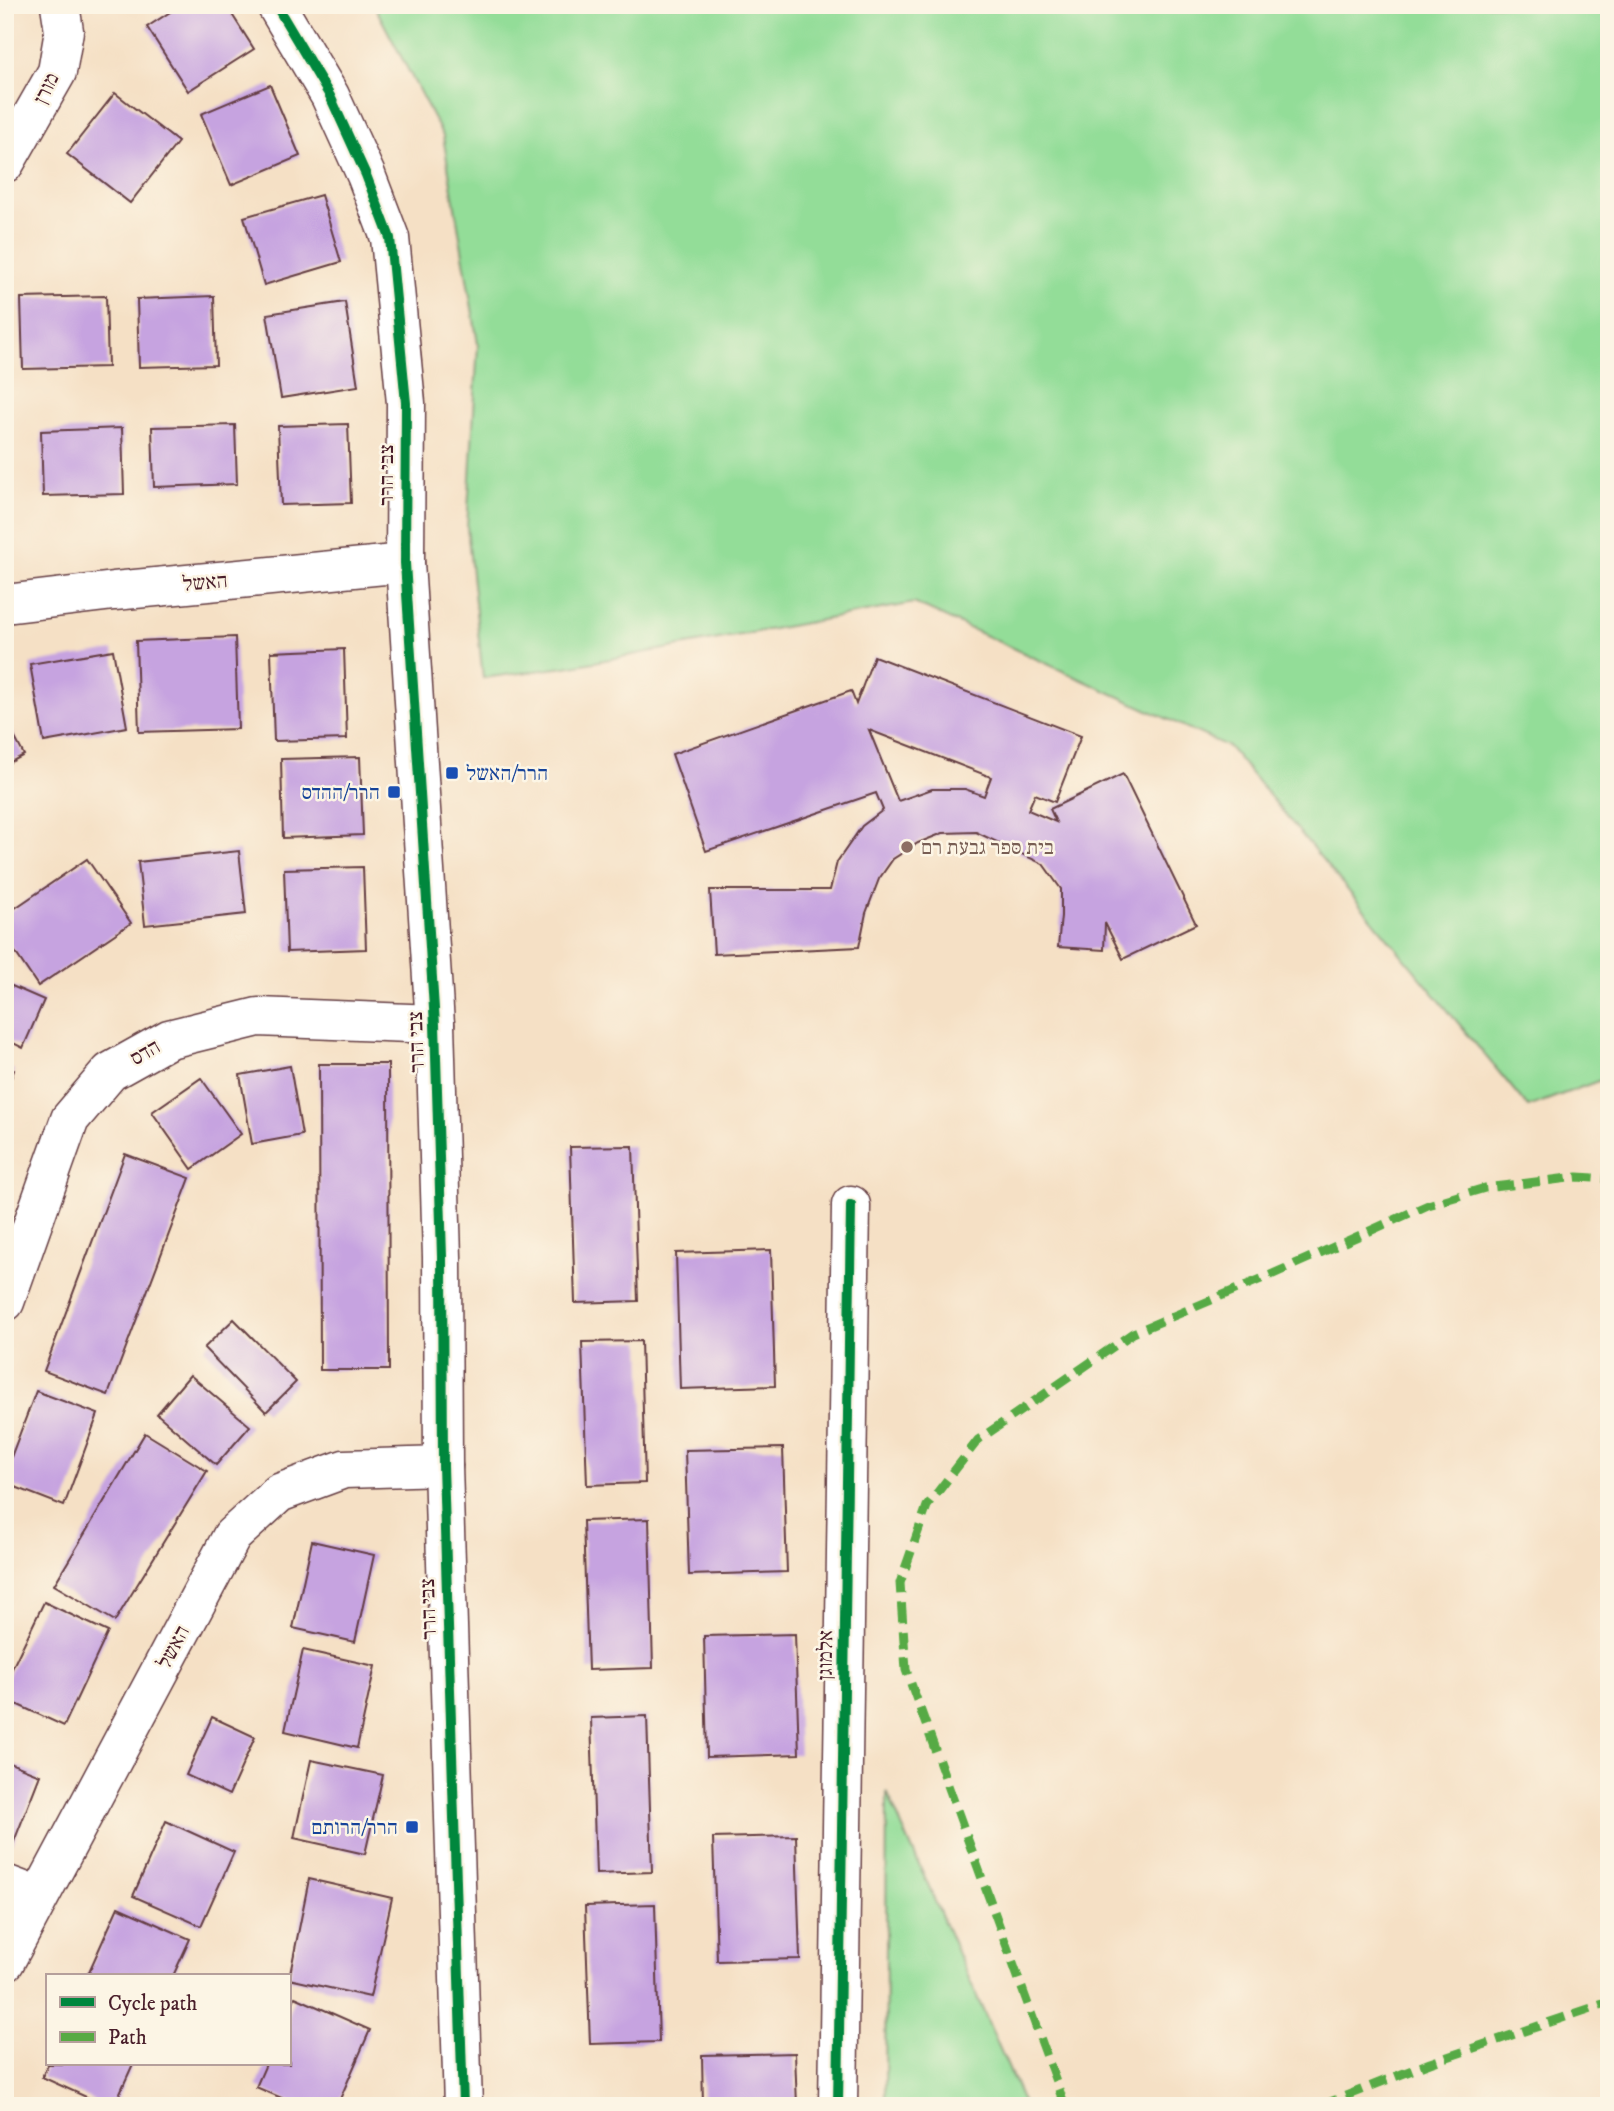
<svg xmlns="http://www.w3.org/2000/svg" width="1614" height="2111" font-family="'IM FELL DW Pica','Frank Ruhl Libre',serif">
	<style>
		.green { fill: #93dd98; stroke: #6e7e62; stroke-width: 2 }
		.building { fill: #c6a3e0; fill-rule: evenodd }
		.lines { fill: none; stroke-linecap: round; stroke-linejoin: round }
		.minor-casing { stroke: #643c42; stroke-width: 41 }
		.tertiary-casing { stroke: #643c42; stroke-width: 41 }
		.minor { stroke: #fff; stroke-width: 38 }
		.tertiary { stroke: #fff; stroke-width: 38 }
		.quiet { stroke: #57aa44; stroke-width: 9; stroke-dasharray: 18 9; stroke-linecap: butt }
		.cycleway-casing { stroke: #fcf5e5; stroke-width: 15 }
		.cycleway { stroke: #00873e; stroke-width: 10 }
		.transit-dot { fill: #1a4fb4; stroke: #fcf5e5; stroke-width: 2.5 }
		.education-dot { fill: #8d6e63; stroke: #fcf5e5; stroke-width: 2.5 }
		.labels { text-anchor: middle; stroke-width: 5; stroke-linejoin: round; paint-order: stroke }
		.street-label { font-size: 21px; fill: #4a1f2b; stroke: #fcf5e5 }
		.transit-label { font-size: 21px; fill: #164399; stroke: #fcf5e5; text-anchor: end }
		.education-label { font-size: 21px; fill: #785e54; stroke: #fcf5e5; text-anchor: start }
	</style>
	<rect width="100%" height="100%" fill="#fcf5e5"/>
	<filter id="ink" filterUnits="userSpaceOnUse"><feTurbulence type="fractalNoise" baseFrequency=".0143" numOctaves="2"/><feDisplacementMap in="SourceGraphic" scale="14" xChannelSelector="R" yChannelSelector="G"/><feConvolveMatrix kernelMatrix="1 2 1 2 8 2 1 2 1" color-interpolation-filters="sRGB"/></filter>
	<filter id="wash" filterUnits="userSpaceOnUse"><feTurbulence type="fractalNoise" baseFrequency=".00686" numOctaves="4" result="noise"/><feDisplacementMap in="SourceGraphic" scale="28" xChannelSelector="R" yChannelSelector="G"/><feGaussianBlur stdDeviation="1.57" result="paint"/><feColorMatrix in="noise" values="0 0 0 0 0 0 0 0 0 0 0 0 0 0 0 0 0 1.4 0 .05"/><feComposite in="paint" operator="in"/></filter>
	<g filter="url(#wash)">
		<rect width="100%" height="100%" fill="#f5e0c5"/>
		<!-- green -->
		<g class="green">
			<polygon points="374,5 1609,5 1609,1077 1528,1107 1229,747 914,603 572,666 483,678 467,527 478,344 443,136"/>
			<polygon points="887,1792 1025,2106 885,2106"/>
		</g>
		<g id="blocks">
			<!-- building -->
			<g class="building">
				<polygon points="181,5 226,5 254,49 188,91 147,27"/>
				<polygon points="270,85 300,156 231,185 201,114"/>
				<polygon points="115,93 178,142 130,203 67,154"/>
				<polygon points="321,195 341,262 264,285 244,217"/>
				<polygon points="106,296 108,367 23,369 21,298"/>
				<polygon points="214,296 216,365 139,367 137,299"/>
				<polygon points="345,302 358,386 281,398 267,314"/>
				<polygon points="348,424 351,503 281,505 278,426"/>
				<polygon points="235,425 237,484 154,487 152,427"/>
				<polygon points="122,428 124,494 43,496 41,431"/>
				<polygon points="235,637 238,729 139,732 136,641"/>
				<polygon points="344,649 347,739 274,741 271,652"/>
				<polygon points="113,650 127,727 44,742 30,664"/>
				<path d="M 874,656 L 1081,736 L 1055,802 L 1035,794 L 1028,810 L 1056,822 L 1050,809 L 1123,774 L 1196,924 L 1123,959 L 1105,923 L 1104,950 L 1058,947 L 1061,916 L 1061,889 L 1043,864 L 976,832 L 943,833 L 918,843 L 893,859 L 879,879 L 866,913 L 859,947 L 714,954 L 710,890 L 830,890 L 837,862 L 862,826 L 883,810 L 876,793 L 706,851 L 672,754 L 851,691 L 856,704 ZM 869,730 L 991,777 L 984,796 L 965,789 L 932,789 L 898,801 Z"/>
				<polygon points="5,719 24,755 5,765"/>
				<polygon points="360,757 363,835 283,838 281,759"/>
				<polygon points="239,851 246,914 145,925 138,862"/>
				<polygon points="87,859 131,923 38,986 5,937 5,915"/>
				<polygon points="363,867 366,949 287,952 284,869"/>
				<polygon points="5,983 44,1000 23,1048 5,1039"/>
				<polygon points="319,1064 388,1064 389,1370 320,1370"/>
				<polygon points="290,1066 302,1135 252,1144 240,1075"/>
				<polygon points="5,1067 14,1070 6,1092 5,1091"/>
				<polygon points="201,1078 241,1134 192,1169 152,1112"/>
				<polygon points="633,1146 638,1301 575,1303 570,1147"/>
				<polygon points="125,1154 190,1178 108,1395 44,1371"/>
				<polygon points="771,1250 775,1386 680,1389 676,1253"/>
				<polygon points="234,1319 296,1382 266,1412 204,1348"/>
				<polygon points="641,1341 645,1483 587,1485 582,1342"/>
				<polygon points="190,1375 250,1426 216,1465 157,1414"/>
				<polygon points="36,1391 98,1414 64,1506 5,1483 5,1473"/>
				<polygon points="145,1433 207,1471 115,1621 54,1585"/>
				<polygon points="783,1448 787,1572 689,1575 685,1450"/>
				<polygon points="649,1519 653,1668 588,1670 583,1521"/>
				<polygon points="312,1541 374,1555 355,1642 293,1628"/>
				<polygon points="44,1602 108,1632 64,1726 5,1699 5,1683"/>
				<polygon points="795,1634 799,1754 707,1757 704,1636"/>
				<polygon points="303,1650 375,1666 357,1748 285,1731"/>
				<polygon points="647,1716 652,1872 596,1874 591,1718"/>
				<polygon points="212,1717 255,1737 229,1795 186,1775"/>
				<polygon points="311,1760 383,1775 365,1854 294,1838"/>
				<polygon points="5,1761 40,1775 13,1844 5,1841"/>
				<polygon points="166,1821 234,1852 201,1926 133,1896"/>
				<polygon points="796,1836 800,1959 717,1961 713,1838"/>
				<polygon points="309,1879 392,1898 370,1997 289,1979"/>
				<polygon points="655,1904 659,2042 590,2044 585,1906"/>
				<polygon points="118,1907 190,1939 173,1976 87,1976"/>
				<polygon points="295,1997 370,2030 337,2106 300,2106 256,2087 266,2064 289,2064 289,2012"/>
				<polygon points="795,2053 797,2106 703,2106 702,2055"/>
				<polygon points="48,2064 133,2064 114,2106 106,2106 42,2077"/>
			</g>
		</g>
	</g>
	<g filter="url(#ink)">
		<use href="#blocks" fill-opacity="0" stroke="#643c42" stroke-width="2"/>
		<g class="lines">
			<!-- minor casing -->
			<g class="minor-casing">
				<g id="minor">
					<polyline points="5,163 57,72 64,31 60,5"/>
					<polyline points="5,604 114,591 405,563"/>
					<polyline points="5,1302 70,1119 110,1072 169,1039 258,1017 435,1024"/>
					<polyline points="5,1884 39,1897"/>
					<polyline points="5,1962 232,1536 279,1493 344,1469 443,1466"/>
					<polyline points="838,2106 851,1205"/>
				</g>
			</g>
			<!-- tertiary casing -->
			<g class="tertiary-casing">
				<polyline id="tertiary" points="276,5 330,96 366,175 390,238 406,403 405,563 435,1024 442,1257 443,1466 463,2106"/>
			</g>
			<!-- minor -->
			<use href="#minor" class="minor"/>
			<!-- tertiary -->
			<use href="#tertiary" class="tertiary"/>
			<!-- quiet -->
			<g class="quiet">
				<polyline points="1065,2106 906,1670 900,1583 927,1506 978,1440 1133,1333 1273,1274 1428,1205 1485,1188 1578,1177 1609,1179"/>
				<polyline points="1320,2106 1430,2063 1609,2002"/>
			</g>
			<!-- cycleway casing -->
			<g class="cycleway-casing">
				<g id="cycleway">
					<polyline points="276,5 330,96 366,175 390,238 406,403 405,563 435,1024 442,1257 443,1466 463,2106"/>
					<polyline points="838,2106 851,1205"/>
				</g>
			</g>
			<!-- cycleway -->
			<use href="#cycleway" class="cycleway"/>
		</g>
	</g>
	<!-- markers -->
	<g class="transit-dot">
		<rect x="445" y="766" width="14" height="14" rx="3.5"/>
		<rect x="387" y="785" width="14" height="14" rx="3.5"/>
		<rect x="405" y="1820" width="14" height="14" rx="3.5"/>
	</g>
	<circle class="education-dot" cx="907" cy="847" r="7"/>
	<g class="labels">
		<!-- street labels -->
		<g class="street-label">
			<text transform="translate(46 88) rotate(-64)" y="7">מורן</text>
			<text transform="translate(386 475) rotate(-90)" y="7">צבי הרר</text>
			<text transform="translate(205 582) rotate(-5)" y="7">האשל</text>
			<text transform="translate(416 1042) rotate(-92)" y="7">צבי הרר</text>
			<text transform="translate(145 1052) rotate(-30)" y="7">הדס</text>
			<text transform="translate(428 1609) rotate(-92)" y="7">צבי הרר</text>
			<text transform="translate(173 1647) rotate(-62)" y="7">האשל</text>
			<text transform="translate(825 1655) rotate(-89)" y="7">אלמוגן</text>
		</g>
		<!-- transit labels -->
		<g class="transit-label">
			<text x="466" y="780" text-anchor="start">הרר/האשל</text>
			<text x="380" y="799">הרר/ההדס</text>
			<text x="398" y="1834">הרר/הרותם</text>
		</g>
		<!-- education labels -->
		<g class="education-label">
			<text x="921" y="854">בית ספר גבעת רם</text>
		</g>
	</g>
	<!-- margin -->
	<rect width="1614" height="2111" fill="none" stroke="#fcf5e5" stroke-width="28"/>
	<!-- legend -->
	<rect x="46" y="1974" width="245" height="91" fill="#fcf5e5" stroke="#b59f9b" stroke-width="2"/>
	<rect x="60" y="1997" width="35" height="10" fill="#00873e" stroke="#b59f9b" stroke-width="2"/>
	<text x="108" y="2010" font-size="21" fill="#4a1f2b">Cycle path</text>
	<rect x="60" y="2032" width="35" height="10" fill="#57aa44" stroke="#b59f9b" stroke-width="2"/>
	<text x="108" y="2044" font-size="21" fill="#4a1f2b">Path</text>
</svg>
